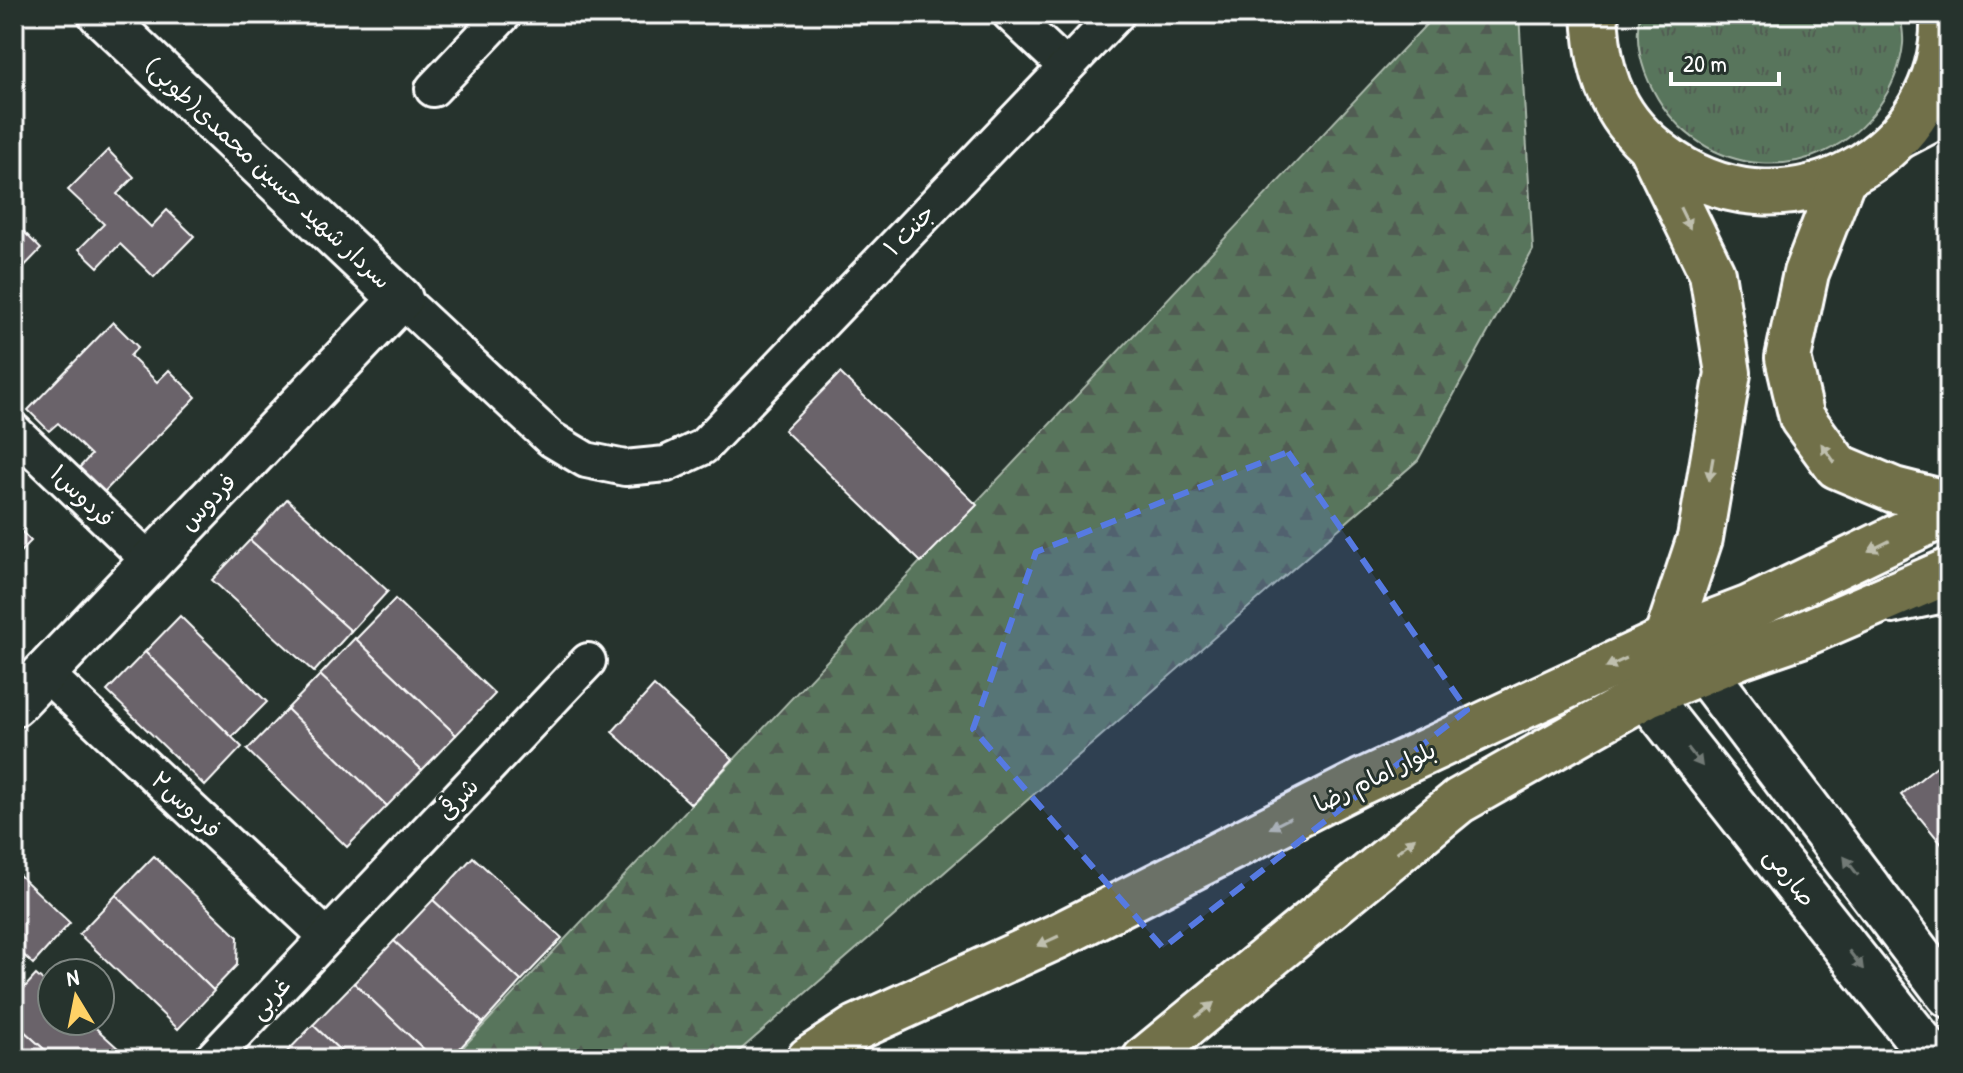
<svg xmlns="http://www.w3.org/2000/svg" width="1963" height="1073" font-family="'Patrick Hand','Playpen Sans Arabic',sans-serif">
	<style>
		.grass { fill: url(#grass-tufts); stroke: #acbaad; stroke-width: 2 }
		.forest { fill: url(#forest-firs); stroke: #acbaad; stroke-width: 2 }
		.building { fill: #6b636b; stroke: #fff; stroke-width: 2 }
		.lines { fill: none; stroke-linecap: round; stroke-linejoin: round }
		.service-casing { stroke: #fff; stroke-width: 22 }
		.minor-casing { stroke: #fff; stroke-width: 40 }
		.tertiary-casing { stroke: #fff; stroke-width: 48 }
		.secondary-casing { stroke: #fff; stroke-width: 50 }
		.primary-casing { stroke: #fff; stroke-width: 50 }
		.service { stroke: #26332d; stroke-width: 16 }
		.minor { stroke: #26332d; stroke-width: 34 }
		.tertiary { stroke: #26332d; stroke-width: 42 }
		.secondary { stroke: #26332d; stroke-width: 44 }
		.primary { stroke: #71704a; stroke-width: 44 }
		.oneway { fill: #bfbfae }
		.oneway2 { fill: #727a76 }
		.marked { fill: #567ae2; fill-opacity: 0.2; stroke: #567ae2; stroke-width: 6; stroke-dasharray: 16 10; stroke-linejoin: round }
		.labels { text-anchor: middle; stroke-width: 6; stroke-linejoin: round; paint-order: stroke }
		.street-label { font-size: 24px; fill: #fff; stroke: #26332d }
	</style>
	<defs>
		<pattern id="grass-tufts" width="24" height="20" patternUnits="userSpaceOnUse" patternTransform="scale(2)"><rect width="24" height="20" fill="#59745b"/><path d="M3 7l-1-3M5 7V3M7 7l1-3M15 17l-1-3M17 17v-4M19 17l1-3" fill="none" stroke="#515c52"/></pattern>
		<pattern id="forest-firs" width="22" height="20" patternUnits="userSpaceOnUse" patternTransform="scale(2)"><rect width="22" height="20" fill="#59745b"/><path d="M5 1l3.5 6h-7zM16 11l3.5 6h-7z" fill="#515c52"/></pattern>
	</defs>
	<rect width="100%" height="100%" fill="#26332d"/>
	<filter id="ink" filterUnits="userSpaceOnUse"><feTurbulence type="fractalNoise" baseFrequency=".0125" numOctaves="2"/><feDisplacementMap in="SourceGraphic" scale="16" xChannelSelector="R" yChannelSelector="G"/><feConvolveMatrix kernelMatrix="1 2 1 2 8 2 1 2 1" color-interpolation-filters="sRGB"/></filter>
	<g filter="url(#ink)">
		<!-- grass -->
		<path class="grass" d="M 1640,14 L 1901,14 C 1901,24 1904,35 1903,44 C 1901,66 1891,89 1879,106 C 1820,189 1700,181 1653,90 C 1641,68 1634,39 1640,14 Z"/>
		<!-- forest -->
		<polygon class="forest" points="1436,14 1519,14 1533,250 1418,460 730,1059 452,1059"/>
		<!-- building -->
		<g class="building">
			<polygon points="108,150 134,177 117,194 151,227 167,210 194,236 154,277 120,244 98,267 79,249 104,224 68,190"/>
			<polygon points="14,222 41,249 14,277"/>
			<polygon points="113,322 138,347 130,356 157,382 169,370 196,397 104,492 79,468 91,455 58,423 49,431 28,410"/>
			<polygon points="840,373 977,505 921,562 784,430"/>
			<polygon points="287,499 388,591 351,631 250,540"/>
			<polygon points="14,524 31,541 14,558"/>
			<polygon points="250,540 351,631 314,672 212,580"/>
			<polygon points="395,599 495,694 456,735 356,639"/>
			<polygon points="180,616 267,702 232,737 145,652"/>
			<polygon points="355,638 456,735 422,770 320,675"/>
			<polygon points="145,652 242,747 205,786 107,691"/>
			<polygon points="320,675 422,770 387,806 287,709"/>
			<polygon points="654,686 733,759 691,804 612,732"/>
			<polygon points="287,709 387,806 347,847 247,750"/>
			<polygon points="1949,756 1949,853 1901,795"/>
			<polygon points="154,856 238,937 237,965 213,990 116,895"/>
			<polygon points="473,857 562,938 521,981 433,900"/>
			<polygon points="14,870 70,923 33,964 14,946"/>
			<polygon points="116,895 214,991 178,1029 79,934"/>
			<polygon points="433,900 521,981 483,1023 394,941"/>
			<polygon points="394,941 483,1023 450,1059 434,1059 354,983"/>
			<polygon points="36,975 52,989 52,1021 88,1021 130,1059 55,1059 14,1022 14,999"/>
			<polygon points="354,983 434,1059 349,1059 313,1025"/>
			<polygon points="14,1022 55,1059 14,1059"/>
			<polygon points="313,1025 349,1059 280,1059"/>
		</g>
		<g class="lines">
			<!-- service casing -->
			<g class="service-casing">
				<polyline id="service" points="1893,615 1940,605 1949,610"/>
			</g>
			<!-- minor casing -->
			<g class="minor-casing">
				<g id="minor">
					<polyline points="1010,14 1065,66"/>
					<polyline points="433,89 504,14"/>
					<polyline points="401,299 551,439 586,460 625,468 666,464 703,447 1117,14"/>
					<polyline points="14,431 151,562"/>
					<polyline points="45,673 327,937"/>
					<polyline points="212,1059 588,661"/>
				</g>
			</g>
			<!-- tertiary casing -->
			<g class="tertiary-casing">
				<polyline id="tertiary" points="14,705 401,299 100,14"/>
			</g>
			<!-- secondary casing -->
			<g class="secondary-casing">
				<g id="secondary">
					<polyline points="1898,137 1949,110"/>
					<polyline points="1704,671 1949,995"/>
					<polyline points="1646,695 1934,1059"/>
				</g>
			</g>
			<!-- primary casing -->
			<g class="primary-casing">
				<g id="primary">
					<path d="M 1595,14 C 1597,47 1601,78 1618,107 C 1631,130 1652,149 1673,163 C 1789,241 1949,155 1943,14"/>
					<polyline points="1652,150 1712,273 1728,373 1700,538 1666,640"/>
					<polyline points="1843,178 1806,273 1788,358 1802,418 1837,466 1894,490 1949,504"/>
					<polyline points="809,1059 856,1028 1058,936 1361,782 1666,640 1750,608 1949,512"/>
					<polyline points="1145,1059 1459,801 1646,695 1743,655 1801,635 1949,571"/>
				</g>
			</g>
			<!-- service -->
			<use href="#service" class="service"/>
			<!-- minor -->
			<use href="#minor" class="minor"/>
			<!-- tertiary -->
			<use href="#tertiary" class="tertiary"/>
			<!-- secondary -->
			<use href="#secondary" class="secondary"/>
			<!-- primary -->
			<use href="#primary" class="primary"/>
		</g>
		<!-- one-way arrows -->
		<defs><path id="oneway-solid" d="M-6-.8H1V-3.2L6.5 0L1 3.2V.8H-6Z" transform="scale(2)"/></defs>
		<g class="oneway">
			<use href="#oneway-solid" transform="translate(1685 218) rotate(64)"/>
			<use href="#oneway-solid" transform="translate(1828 453) rotate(-126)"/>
			<use href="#oneway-solid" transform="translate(1711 469) rotate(100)"/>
			<use href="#oneway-solid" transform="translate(1879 546) rotate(154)"/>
			<use href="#oneway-solid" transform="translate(1616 663) rotate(155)"/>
			<use href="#oneway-solid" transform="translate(1280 823) rotate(153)"/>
			<use href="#oneway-solid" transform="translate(1406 845) rotate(-39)"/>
			<use href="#oneway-solid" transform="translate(1048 941) rotate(155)"/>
			<use href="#oneway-solid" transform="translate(1205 1010) rotate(-39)"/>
		</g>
		<g class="oneway2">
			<use href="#oneway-solid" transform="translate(1695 757) rotate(52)"/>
			<use href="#oneway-solid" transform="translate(1851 866) rotate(-127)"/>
			<use href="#oneway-solid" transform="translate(1856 960) rotate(52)"/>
		</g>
	</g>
	<!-- marked area -->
	<path class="marked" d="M 1288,452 L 1467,710 L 1163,948 L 973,729 L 1036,552 Z"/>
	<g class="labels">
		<!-- street labels -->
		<g class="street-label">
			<text transform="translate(268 173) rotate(43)" y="8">سردار شهید حسین محمدی(طوبی)</text>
			<text transform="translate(909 230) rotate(-46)" y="8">جنت ۱</text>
			<text transform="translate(82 496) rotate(44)" y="8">فردوس۱</text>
			<text transform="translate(208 502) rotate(-46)" y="8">فردوس</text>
			<text transform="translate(1375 777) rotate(-26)" y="8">بلوار امام رضا</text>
			<text transform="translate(458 799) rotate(-47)" y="8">شرقی</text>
			<text transform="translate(186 805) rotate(43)" y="8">فردوس۲</text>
			<text transform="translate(1790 877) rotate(52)" y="8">صارمی</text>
			<text transform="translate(270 998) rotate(-47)" y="8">غربی</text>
		</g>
	</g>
	<!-- margin -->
	<rect width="1963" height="1073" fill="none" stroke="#26332d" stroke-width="48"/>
	<rect x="24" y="24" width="1915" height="1025" fill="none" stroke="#fff" stroke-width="3" filter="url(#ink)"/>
	<!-- north arrow -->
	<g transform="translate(76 997) rotate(350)"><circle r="38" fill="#26332d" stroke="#7d8581" stroke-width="2"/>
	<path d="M0-6L14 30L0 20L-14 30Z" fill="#ffd166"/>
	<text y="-12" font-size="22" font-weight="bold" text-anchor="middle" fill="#ffffff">N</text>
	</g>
	<!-- scale -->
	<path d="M1671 72v12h108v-12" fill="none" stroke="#ffffff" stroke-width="4"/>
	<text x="1683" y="72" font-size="24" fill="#ffffff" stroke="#26332d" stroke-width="6" paint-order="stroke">20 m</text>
</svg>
